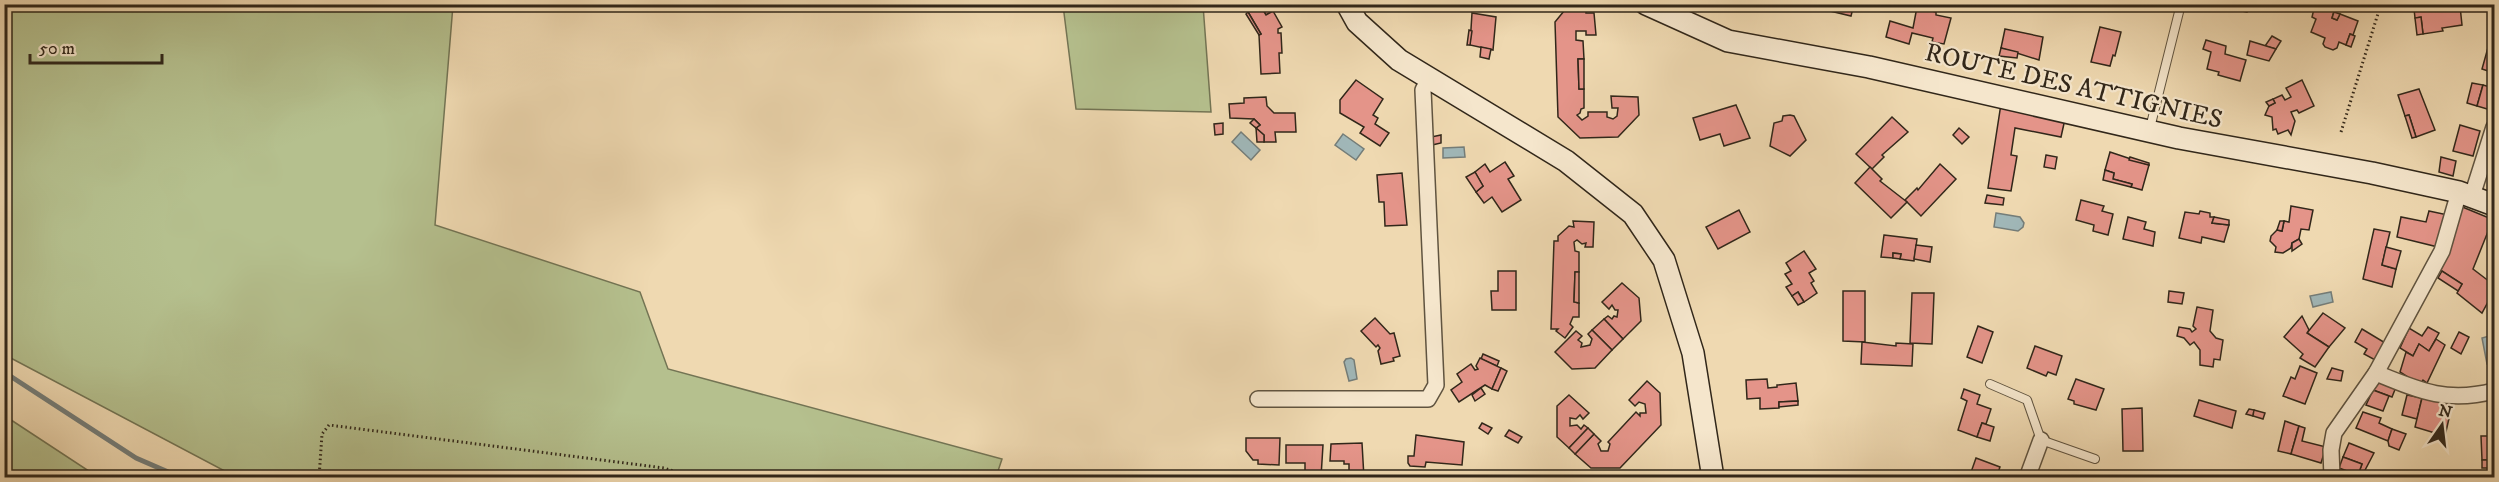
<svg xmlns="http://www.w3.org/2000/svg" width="2499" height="482" font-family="'IM FELL DW Pica',serif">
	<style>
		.green { fill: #b5c08e; stroke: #737454; stroke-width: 1.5 }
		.water { fill: #a0b7b8; stroke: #747d79; stroke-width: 1.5 }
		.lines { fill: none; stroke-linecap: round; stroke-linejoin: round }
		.stream { stroke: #747d79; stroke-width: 5 }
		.building { fill: #e49489; stroke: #31271a; stroke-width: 1.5 }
		.lane-casing { stroke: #605440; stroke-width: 10 }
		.street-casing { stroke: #605440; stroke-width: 18 }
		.secondary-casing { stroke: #31271a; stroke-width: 24 }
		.path { stroke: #31271a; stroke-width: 3; stroke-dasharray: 1.5 3; stroke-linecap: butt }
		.lane { stroke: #f5e6cc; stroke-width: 8 }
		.street { stroke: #f5e6cc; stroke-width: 15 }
		.secondary { stroke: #f5e6cc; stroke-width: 21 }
		.labels { text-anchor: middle; stroke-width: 4.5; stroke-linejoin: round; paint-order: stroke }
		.street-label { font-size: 26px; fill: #31271a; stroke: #f5e6cc }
	</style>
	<rect width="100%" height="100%" fill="#efd9b1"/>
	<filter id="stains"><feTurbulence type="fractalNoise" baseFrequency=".00333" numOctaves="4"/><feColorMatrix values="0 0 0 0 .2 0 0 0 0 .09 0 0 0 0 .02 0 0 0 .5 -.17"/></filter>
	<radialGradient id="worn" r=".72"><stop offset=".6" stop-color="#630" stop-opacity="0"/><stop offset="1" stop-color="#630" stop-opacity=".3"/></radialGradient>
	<!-- green -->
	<g class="green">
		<polygon points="4,5 453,5 435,225 640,292 668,369 1002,459 996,477 236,477 5,355"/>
		<polygon points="1063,5 1203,5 1211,112 1076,109"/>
		<polygon points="5,416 98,477 5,477"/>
	</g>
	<!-- water -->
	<g class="water">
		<polygon points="1241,132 1260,150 1251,160 1232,142"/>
		<polygon points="1343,134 1364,149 1356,160 1335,145"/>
		<polygon points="1464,147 1465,157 1443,158 1443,148"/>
		<polygon points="1996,213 2020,217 2024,223 2023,227 2018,231 1994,227"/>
		<polygon points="2331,292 2333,302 2313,307 2310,296"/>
		<polygon points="2493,335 2494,363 2487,364 2482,338"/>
		<polygon points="1351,358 1354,360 1357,379 1349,381 1344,362 1346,359"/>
	</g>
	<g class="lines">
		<!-- stream -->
		<polyline class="stream" points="4,372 136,458 182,478"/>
	</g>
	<!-- building -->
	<g class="building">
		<polygon points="1268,4 1273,11 1266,15 1260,5"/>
		<polygon points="1801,4 1854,4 1851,16"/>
		<polygon points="2234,4 2249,4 2247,12 2232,9"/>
		<polygon points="2302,4 2336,4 2332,18 2337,20 2340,14 2358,21 2353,35 2350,34 2346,45 2339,42 2337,48 2333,50 2325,47 2323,44 2325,38 2311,32 2316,19 2312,17 2314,9"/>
		<polygon points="2413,4 2428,4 2429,8 2414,9"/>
		<polygon points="2428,4 2439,4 2439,9 2460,6 2462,25 2442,28 2443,31 2423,34 2421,17 2415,18 2414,9 2429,8"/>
		<polygon points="1260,5 1266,15 1273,11 1282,27 1278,29 1278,33 1281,33 1282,53 1279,53 1280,73 1261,74 1259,35 1261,34 1248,12"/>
		<polygon points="1917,7 1936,12 1936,15 1951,18 1944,44 1932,42 1933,38 1912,33 1909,44 1886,37 1890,21 1913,28"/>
		<polygon points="1586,9 1586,13 1594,13 1596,35 1586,35 1586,31 1576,31 1576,40 1583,41 1584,59 1578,59 1579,89 1584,89 1584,108 1581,109 1580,113 1577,115 1582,120 1588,116 1588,112 1607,112 1607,117 1613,119 1617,116 1618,108 1612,108 1611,96 1638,97 1639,115 1618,137 1580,138 1558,117 1555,22 1564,11"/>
		<polygon points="1248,12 1261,34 1259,35 1246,14"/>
		<polygon points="2334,12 2340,14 2337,20 2332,18"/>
		<polygon points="1472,13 1496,17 1493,50 1470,45"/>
		<polygon points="2421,17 2423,34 2417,35 2415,18"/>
		<polygon points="2100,27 2121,32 2115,56 2113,55 2110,66 2091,62"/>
		<polygon points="2005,29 2043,37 2039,60 2001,48"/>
		<polygon points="1469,30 1472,31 1470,45 1467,45"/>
		<polygon points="2350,34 2355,36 2351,47 2346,45"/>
		<polygon points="2272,36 2281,41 2276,49 2265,46"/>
		<polygon points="2206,40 2226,46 2225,54 2246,60 2240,81 2218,75 2219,72 2207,69 2211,52 2203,49"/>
		<polygon points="2250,41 2276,49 2269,61 2247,55"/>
		<polygon points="2489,44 2494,46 2494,73 2482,69"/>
		<polygon points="1481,47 1491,49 1489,59 1480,57"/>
		<polygon points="2001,48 2018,52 2017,58 1999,56"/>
		<polygon points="1578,59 1584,59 1584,89 1579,89"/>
		<polygon points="1356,80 1383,99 1373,115 1378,118 1375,124 1389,133 1380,146 1360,133 1364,127 1340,113 1340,100"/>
		<polygon points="2302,80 2314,106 2299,113 2297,110 2291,112 2295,121 2291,135 2288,130 2278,134 2276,129 2273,130 2272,117 2265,115 2269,106 2275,103 2273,99 2282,95 2285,100 2291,97 2286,88"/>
		<polygon points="2472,83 2483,85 2477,106 2467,103"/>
		<polygon points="2483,85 2494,88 2494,111 2477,106"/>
		<polygon points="2419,89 2435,130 2416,137 2409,115 2405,116 2398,95"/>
		<polygon points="1266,97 1267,106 1274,113 1295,113 1296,132 1275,132 1276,142 1264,142 1264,135 1256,128 1260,125 1254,119 1230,118 1229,104 1244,103 1244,98"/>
		<polygon points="2273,99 2275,103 2269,106 2266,102"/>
		<polygon points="2001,104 2065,119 2061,137 2015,128 2011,155 2017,156 2011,191 1988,188"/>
		<polygon points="1736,105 1750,138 1724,146 1720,134 1700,140 1693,118"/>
		<polygon points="1790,115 1794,116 1806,140 1790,156 1770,146 1774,123 1782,121 1783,116"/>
		<polygon points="2409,115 2416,137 2412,138 2405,116"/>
		<polygon points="1892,117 1908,132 1882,155 1884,157 1872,169 1856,154"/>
		<polygon points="1254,119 1260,125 1256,128 1250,123"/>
		<polygon points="1223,123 1223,134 1215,135 1214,124"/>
		<polygon points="2460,125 2480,131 2473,156 2453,151"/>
		<polygon points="1256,128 1264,135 1264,142 1257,142"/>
		<polygon points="1959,128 1969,137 1962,144 1953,135"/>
		<polygon points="1441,135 1441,143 1432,145 1431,137"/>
		<polygon points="2110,152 2149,165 2142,190 2131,187 2132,184 2113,179 2114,173 2105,170"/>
		<polygon points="2046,155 2057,157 2055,169 2044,167"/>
		<polygon points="2130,157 2149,163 2149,165 2129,160"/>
		<polygon points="2441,157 2456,161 2453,176 2439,172"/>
		<polygon points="1505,162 1514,176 1508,179 1521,200 1502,212 1492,197 1484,203 1476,192 1483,186 1475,172 1485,164 1490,172"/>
		<polygon points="1940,164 1956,179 1921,216 1905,200 1917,188 1918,190"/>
		<polygon points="1870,167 1882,179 1880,181 1907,202 1891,218 1855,183"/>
		<polygon points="2105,170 2114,173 2113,179 2132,184 2131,187 2103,180"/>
		<polygon points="1475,172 1483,186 1476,192 1466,177"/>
		<polygon points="1402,173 1407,225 1385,226 1384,202 1379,202 1377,175"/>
		<polygon points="1987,195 2004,198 2003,205 1985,203"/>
		<polygon points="2081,200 2104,206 2102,211 2113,214 2108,235 2093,231 2094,225 2076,220"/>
		<polygon points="2291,206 2313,210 2309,230 2301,229 2299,239 2292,243 2291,248 2283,253 2275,252 2276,247 2270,241 2271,236 2277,230 2282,231 2284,221 2289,222"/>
		<polygon points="2460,206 2494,220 2494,232 2489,229 2473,269 2494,285 2494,307 2488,302 2482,313 2457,293 2462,284 2438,269"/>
		<polygon points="1739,210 1750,232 1718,249 1706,227"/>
		<polygon points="2200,211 2210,213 2210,217 2214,217 2212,223 2229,225 2224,242 2202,237 2201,243 2179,238 2185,212 2199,214"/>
		<polygon points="2429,211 2448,215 2438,247 2397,237 2401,217 2426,222"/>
		<polygon points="2128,217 2146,222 2144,229 2155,232 2153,246 2123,239"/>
		<polygon points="2214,217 2229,220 2229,225 2212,223"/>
		<polygon points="1573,221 1594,222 1593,247 1585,247 1586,243 1582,244 1577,240 1574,242 1575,251 1579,252 1579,272 1575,272 1574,302 1579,303 1579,317 1573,317 1570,324 1573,327 1565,338 1556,331 1558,329 1551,329 1554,241 1558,241 1558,236 1569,226 1574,227"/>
		<polygon points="2280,221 2284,221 2282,231 2277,230"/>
		<polygon points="2374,229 2390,232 2382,265 2396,269 2392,287 2363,279"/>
		<polygon points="1884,235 1917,239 1914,261 1900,259 1901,254 1893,253 1893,258 1881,257"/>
		<polygon points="2299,239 2302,244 2292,251 2292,243"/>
		<polygon points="1916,245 1932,247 1930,262 1914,259"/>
		<polygon points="2386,247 2401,251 2396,269 2382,265"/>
		<polygon points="1804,251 1816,269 1809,273 1814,281 1811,283 1817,293 1804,302 1798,292 1792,296 1786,287 1792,284 1785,274 1791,271 1786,263"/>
		<polygon points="1893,253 1901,254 1900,259 1893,258"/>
		<polygon points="1498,271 1516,271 1516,310 1492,310 1491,291 1498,291"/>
		<polygon points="2442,271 2462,284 2458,291 2438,278"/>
		<polygon points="1575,272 1579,272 1579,303 1574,302"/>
		<polygon points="1622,283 1639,298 1641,321 1623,339 1604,319 1608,316 1612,319 1614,316 1617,317 1618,310 1615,310 1612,305 1609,309 1602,302"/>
		<polygon points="1843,291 1865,291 1865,342 1843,341"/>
		<polygon points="2169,291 2184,293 2182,304 2168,302"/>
		<polygon points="1798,292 1804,302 1798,305 1792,296"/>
		<polygon points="1912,293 1934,293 1932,344 1910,343"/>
		<polygon points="2197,307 2213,310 2210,331 2216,338 2223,340 2220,360 2214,359 2213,367 2200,365 2200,350 2194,342 2190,345 2184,338 2177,336 2179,327 2190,329 2192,332 2196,329 2193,326"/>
		<polygon points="2323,313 2345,328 2329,347 2307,333"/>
		<polygon points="2302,316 2309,330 2307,333 2329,347 2315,367 2300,358 2303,354 2284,337"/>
		<polygon points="1375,318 1390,334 1394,333 1400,356 1393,358 1394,361 1381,364 1378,351 1380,348 1378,345 1376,347 1361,331"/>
		<polygon points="1604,319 1623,339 1612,350 1592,330"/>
		<polygon points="1978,326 1993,332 1982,363 1967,357"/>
		<polygon points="2428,327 2439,333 2429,351 2419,344 2413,356 2400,348 2409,328 2422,336"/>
		<polygon points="2362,329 2387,344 2377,361 2364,354 2367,349 2355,342"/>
		<polygon points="1592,330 1612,350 1595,368 1572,369 1555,352 1576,331 1582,336 1578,340 1582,343 1581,347 1590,345 1592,339 1588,334"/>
		<polygon points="2459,332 2469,337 2461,354 2451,348"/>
		<polygon points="2436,339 2445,345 2427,383 2423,380 2420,385 2400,372 2406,352 2413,356 2419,344 2429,351"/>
		<polygon points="1862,342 1896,346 1896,343 1913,344 1912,366 1861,364"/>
		<polygon points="2035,346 2062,356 2056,375 2048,372 2046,376 2027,368"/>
		<polygon points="1483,354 1499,361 1497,366 1481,359"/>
		<polygon points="1480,358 1501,368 1492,389 1485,385 1459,402 1451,390 1462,382 1457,374 1471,364 1475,370 1478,369 1476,366"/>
		<polygon points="2300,366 2317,373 2305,404 2283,396 2291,377 2295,379"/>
		<polygon points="1501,368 1507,371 1498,391 1492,389"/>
		<polygon points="2332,368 2343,371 2341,381 2327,379"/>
		<polygon points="1767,379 1768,388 1777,387 1777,385 1796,383 1798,401 1779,402 1779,408 1760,409 1760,398 1747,399 1746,380"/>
		<polygon points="2076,379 2104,389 2096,410 2074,404 2074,401 2068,399"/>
		<polygon points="1647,381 1660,393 1661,425 1620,468 1591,468 1575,454 1594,434 1601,441 1598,444 1601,451 1608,451 1610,444 1608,442 1636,412 1640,416 1640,413 1646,413 1645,404 1639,402 1635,406 1629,400"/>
		<polygon points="2377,381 2396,387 2392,397 2373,390"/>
		<polygon points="1481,388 1485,394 1475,401 1472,395"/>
		<polygon points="1964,389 1980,395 1977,404 1991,409 1986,424 1982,423 1977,437 1958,430 1967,401 1961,398"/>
		<polygon points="2373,390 2389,396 2383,411 2366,405"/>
		<polygon points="1569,395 1589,413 1583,419 1580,415 1576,419 1570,418 1570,426 1577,425 1581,429 1584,425 1588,428 1569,448 1557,437 1557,406"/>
		<polygon points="2407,395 2422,398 2417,419 2402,415"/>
		<polygon points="2422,398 2452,405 2445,436 2415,427"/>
		<polygon points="2199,400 2236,411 2232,428 2194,416"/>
		<polygon points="1798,401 1798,405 1779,407 1779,402"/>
		<polygon points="2142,408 2143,451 2123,451 2122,409"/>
		<polygon points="2249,409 2254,410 2253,416 2246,414"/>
		<polygon points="2254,410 2265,413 2263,419 2253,416"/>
		<polygon points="2363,412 2381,418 2379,423 2392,429 2388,441 2356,428"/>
		<polygon points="2285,421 2299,426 2291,454 2278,451"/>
		<polygon points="1482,423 1492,428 1488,434 1479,428"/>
		<polygon points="1982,423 1994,427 1990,441 1977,437"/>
		<polygon points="2299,426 2305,428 2302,441 2326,447 2321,463 2291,454"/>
		<polygon points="1588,428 1594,434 1575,454 1569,448"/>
		<polygon points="2392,429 2406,434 2399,450 2389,446 2388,441"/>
		<polygon points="1509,430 1522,437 1518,443 1505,436"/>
		<polygon points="1416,435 1464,442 1462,465 1426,462 1425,467 1410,466 1408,463 1408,456 1414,456"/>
		<polygon points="2481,436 2494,436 2494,460 2482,460"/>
		<polygon points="1246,438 1280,438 1279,465 1258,464 1258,460 1253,460 1246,451"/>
		<polygon points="1362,443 1364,478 1349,478 1349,464 1344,464 1344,461 1330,461 1331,444"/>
		<polygon points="2349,443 2374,453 2362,476 2366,478 2341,478 2344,470 2358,475 2362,464 2343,457"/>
		<polygon points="1286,445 1323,445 1321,477 1305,477 1305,463 1286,463"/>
		<polygon points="2343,457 2362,464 2358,475 2339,468"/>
		<polygon points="1976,458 2000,467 1996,478 1969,478"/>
		<rect x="2482" y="460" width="12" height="8"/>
		<polygon points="2186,473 2189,478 2171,477"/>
		<polygon points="2206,473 2208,478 2192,478"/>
	</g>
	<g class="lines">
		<!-- lane casing -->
		<g class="lane-casing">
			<g id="lane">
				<polyline points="2150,128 2181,4"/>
				<polyline points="1990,384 2027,400 2041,440 2095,459"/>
			</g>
		</g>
		<!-- street casing -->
		<g class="street-casing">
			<g id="street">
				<polyline points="2472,196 2494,127"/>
				<path d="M 2376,373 C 2420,391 2447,403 2494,391"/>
				<polyline points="1258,399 1428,399 1436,385 1423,90 1429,78"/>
				<polyline points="2027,478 2041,440"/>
				<polyline points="2332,478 2331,450 2334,433 2376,373 2442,251 2459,192"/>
			</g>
		</g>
		<!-- secondary casing -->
		<g class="secondary-casing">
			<g id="secondary">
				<polyline points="1347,4 1357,22 1399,60 1566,161 1633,214 1664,260 1693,353 1713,478"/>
				<polyline points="1646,4 1728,41 1869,67 2179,138 2372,173 2459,192 2494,205"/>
			</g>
		</g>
		<!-- path -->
		<g class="path">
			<polyline points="2341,132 2381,4"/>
			<polyline points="319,478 322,434 329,425 664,468 695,478"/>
		</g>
		<!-- lane -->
		<use href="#lane" class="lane"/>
		<!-- street -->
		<use href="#street" class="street"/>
		<!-- secondary -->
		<use href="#secondary" class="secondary"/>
	</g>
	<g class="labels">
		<!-- street labels -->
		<g class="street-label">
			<text transform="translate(2074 85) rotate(13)" y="9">ROUTE DES ATTIGNIES</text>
		</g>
	</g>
	<!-- margin -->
	<rect width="2499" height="482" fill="none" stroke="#efd9b1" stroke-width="24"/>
	<rect x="6" y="6" width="2487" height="470" fill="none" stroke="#31271a" stroke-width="3"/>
	<rect x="12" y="12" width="2475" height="458" fill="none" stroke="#31271a" stroke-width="1.5"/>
	<!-- north arrow -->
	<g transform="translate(2442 425) rotate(14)" stroke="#f5e6cc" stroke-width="4.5" paint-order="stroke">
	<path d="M0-4.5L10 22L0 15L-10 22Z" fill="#31271a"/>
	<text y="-9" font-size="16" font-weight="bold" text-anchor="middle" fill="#31271a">N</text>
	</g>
	<!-- scale -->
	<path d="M30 54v9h132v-9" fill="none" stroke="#31271a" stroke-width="3"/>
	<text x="39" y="54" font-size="18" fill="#31271a" stroke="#f5e6cc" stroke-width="4.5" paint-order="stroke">50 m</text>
	<rect width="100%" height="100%" filter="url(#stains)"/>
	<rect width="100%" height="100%" fill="url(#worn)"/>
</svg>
